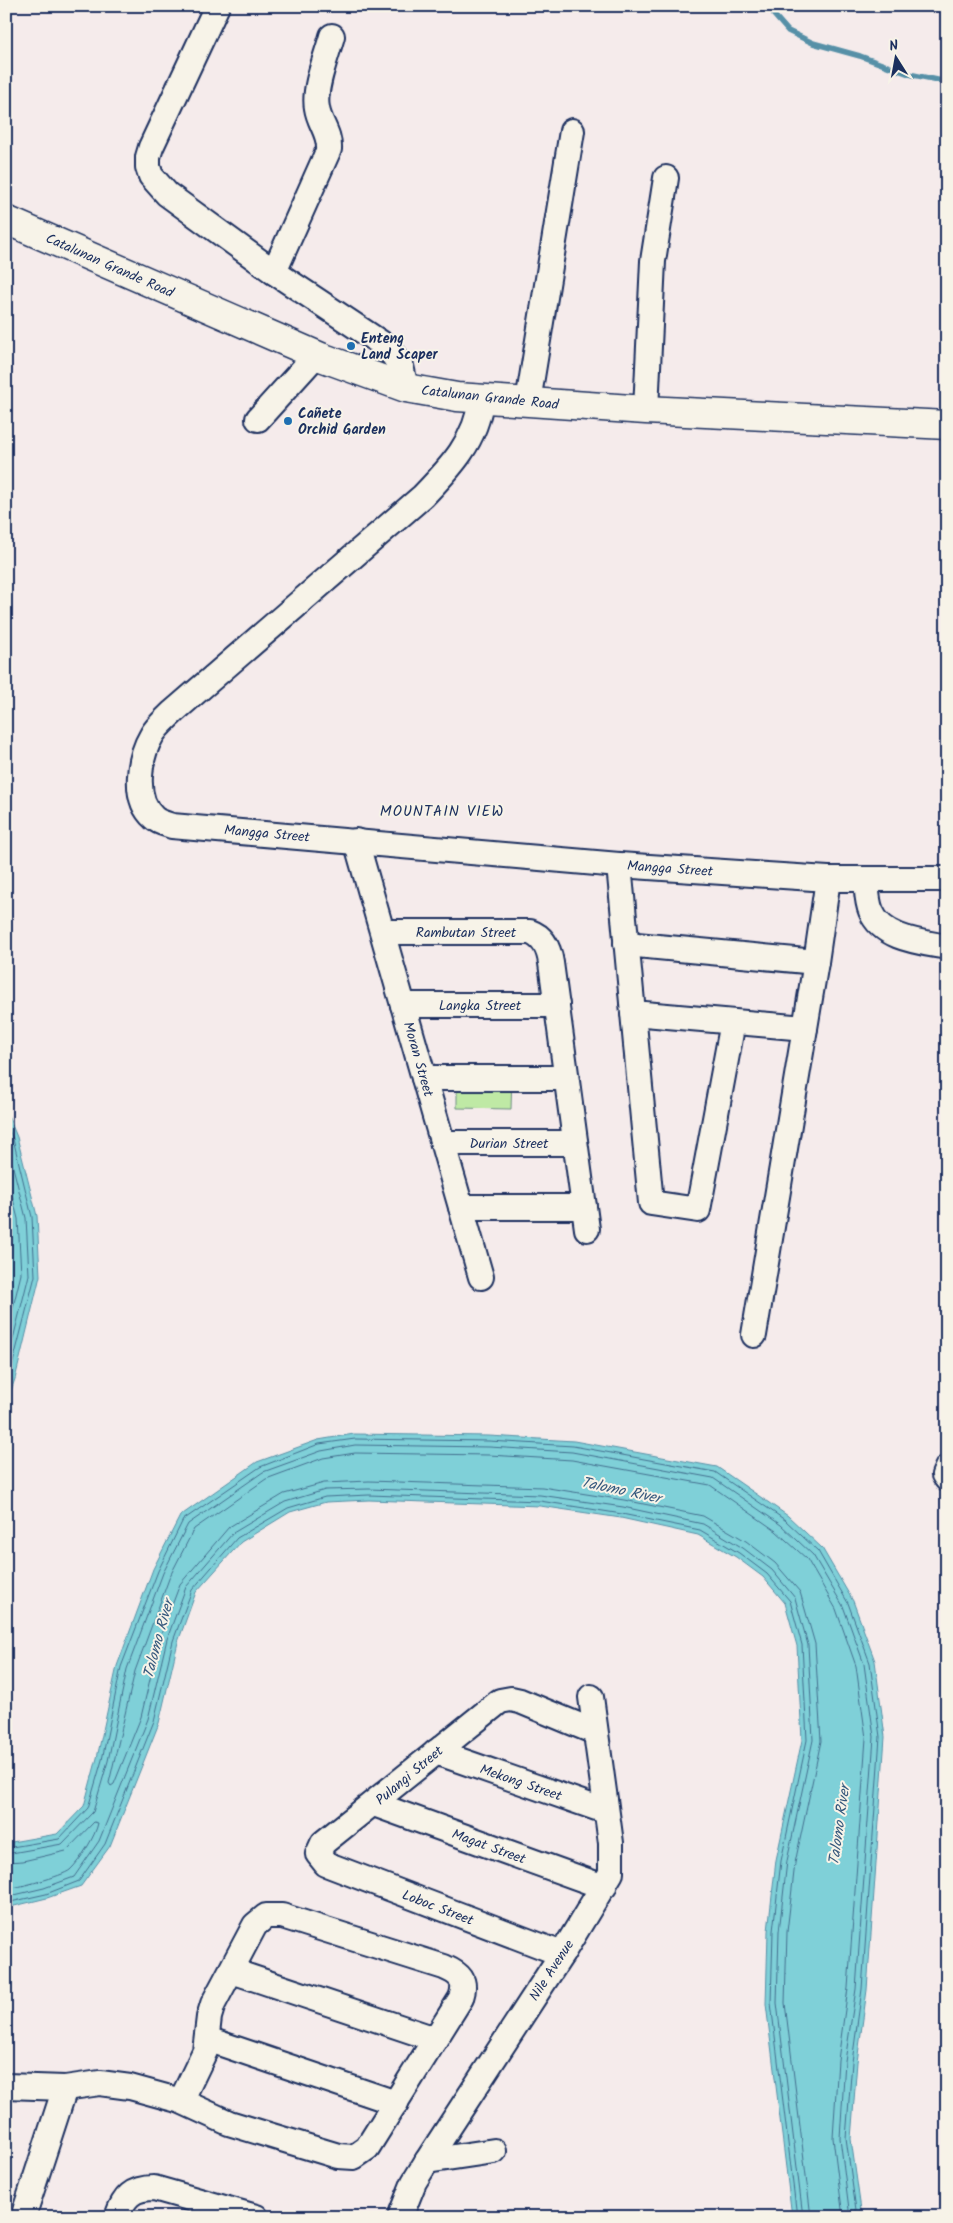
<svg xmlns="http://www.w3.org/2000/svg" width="953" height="2223" font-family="Kalam,sans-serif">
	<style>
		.green { fill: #bfe9a5; stroke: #6d8c82 }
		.water { fill: #7fd0d8; stroke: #5790a7 }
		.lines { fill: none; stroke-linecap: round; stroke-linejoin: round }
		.shore { stroke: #436f8f; stroke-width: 1 }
		.stream { stroke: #5790a7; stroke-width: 5.5 }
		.minor-casing { stroke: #1b2f5e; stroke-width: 28 }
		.major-casing { stroke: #1b2f5e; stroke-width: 31 }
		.minor { stroke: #f7f3e8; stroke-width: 24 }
		.major { stroke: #f7f3e8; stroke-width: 28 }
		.poi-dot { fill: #1f6fb2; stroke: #f7f3e8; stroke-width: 2 }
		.labels { text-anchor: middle; stroke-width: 4; stroke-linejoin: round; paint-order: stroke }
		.street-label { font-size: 14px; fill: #1b2f5e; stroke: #f7f3e8 }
		.poi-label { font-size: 14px; font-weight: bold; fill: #1b2f5e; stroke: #f7f3e8; text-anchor: start }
		.neighbourhood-label { font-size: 15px; letter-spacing: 1px; fill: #1b2f5e; stroke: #f7f3e8 }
		.water-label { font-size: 15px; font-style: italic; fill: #34577c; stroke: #f7f3e8 }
	</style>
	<rect width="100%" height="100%" fill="#f5ebeb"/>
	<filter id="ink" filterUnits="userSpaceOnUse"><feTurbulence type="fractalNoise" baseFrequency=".02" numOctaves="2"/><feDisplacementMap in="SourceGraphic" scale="10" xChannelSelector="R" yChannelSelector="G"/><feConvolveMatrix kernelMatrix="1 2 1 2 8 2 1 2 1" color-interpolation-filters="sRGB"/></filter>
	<g filter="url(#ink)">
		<!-- green -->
		<polygon class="green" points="457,1071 512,1072 511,1109 457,1108"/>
		<!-- water -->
		<g class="water">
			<polygon points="6,1111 17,1137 37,1216 40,1276 15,1379 6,1405"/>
			<polygon points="354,1434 489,1436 574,1441 717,1467 788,1516 822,1548 853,1601 875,1661 885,1737 867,1990 857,2062 851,2139 862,2217 792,2217 766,2004 768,1931 776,1860 802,1740 797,1646 785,1603 763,1577 736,1557 698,1535 621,1518 540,1506 369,1500 326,1502 290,1512 241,1542 196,1592 178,1642 159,1723 110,1846 81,1886 47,1898 6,1908 6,1843 57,1834 84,1806 97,1758 117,1666 153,1569 180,1516 257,1462 318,1440"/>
		</g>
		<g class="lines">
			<!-- shore -->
			<g class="shore">
				<polyline points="6,1124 13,1139 32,1217 35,1276 6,1390"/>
				<polyline points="6,1140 26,1218 29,1275 6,1367"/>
				<polyline points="6,1171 18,1219 21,1274 6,1336"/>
				<polyline points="6,1848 59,1839 88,1808 102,1760 121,1667 158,1571 183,1520 260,1467 319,1444 355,1439 489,1441 573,1446 715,1472 785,1520 818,1551 848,1603 870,1663 880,1737 862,1989 852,2062 846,2138 857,2217"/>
				<polyline points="6,1854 62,1844 93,1812 108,1761 127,1669 163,1573 188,1524 263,1472 321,1451 355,1445 489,1447 572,1452 713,1478 781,1525 813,1555 843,1606 864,1664 874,1737 856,1989 845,2061 840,2138 850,2217"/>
				<path d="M 6,1862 L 23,1861 L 66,1851 L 94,1822 L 98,1823 C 96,1835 80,1861 70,1870 C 63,1876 17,1888 6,1889"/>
				<polyline points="6,1897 44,1888 74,1877 99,1841 148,1719 167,1639 186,1587 233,1533 285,1502 325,1490 369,1489 540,1495 623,1507 703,1524 743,1548 772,1570 795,1598 808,1645 813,1740 787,1861 779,1932 777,2003 803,2217"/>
				<polyline points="6,1903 46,1894 79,1881 105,1844 154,1721 173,1641 192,1590 237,1538 288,1508 325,1497 369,1495 540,1501 622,1514 700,1530 739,1553 767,1574 790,1601 802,1645 807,1740 781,1861 773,1931 771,2003 797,2217"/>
				<polyline points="811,2217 785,2003 787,1932 795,1863 821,1741 815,1644 800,1592 775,1563 746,1541 703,1516 624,1500 542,1487 369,1481 324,1483 284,1494 229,1527 180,1584 160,1637 141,1717 114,1784 111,1786 109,1783 135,1671 170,1576 194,1529 266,1479 323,1458 355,1453 489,1455 572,1460 710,1485 776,1531 807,1559 836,1609 856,1666 866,1738 848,1988 838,2060 833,2138 843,2217"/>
			</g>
			<!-- stream -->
			<polyline class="stream" points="775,6 774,15 788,31 813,43 860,56 909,74 947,82"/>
			<!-- minor casing -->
			<g class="minor-casing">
				<g id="minor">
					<polyline points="217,6 151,147 148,157 148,167 151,176 167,194 274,272 387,347 401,366 406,388"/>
					<path d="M 274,272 L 329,149 C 330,133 319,123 317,108 C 313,89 327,55 332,36"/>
					<path d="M 481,399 C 477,440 450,468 423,496 L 173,712 C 166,719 157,726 152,735 C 139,757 132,799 154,818 C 158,822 166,824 172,826 L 619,865 L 828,879 L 947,879"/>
					<polyline points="528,402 572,131"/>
					<polyline points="646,410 653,261 666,178"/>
					<polyline points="258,419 316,355"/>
					<polyline points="356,841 481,1277"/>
					<polyline points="619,865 651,1203 698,1210 733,1022"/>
					<path d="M 866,880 C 867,890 867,902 871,911 C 882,939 921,942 947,947"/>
					<path d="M 383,932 L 530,932 C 544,937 549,949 551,963 L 587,1229"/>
					<polyline points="626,944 816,962"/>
					<polyline points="403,1005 557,1005"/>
					<polyline points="633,1013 805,1028"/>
					<polyline points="424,1078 566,1078"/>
					<polyline points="443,1143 575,1143"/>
					<polyline points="461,1207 584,1207"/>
					<polyline points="754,1335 816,962 828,879"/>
					<polyline points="947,1468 944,1475 947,1479"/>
					<polyline points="436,1752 605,1811"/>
					<polyline points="374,1804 604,1887"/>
					<polyline points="562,1954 326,1864 318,1854 323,1843 500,1701 511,1699 520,1701 595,1732"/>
					<polyline points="232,1971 435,2039"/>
					<polyline points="207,2039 396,2103"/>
					<path d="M 6,2086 L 65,2088 L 100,2083 L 130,2087 L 181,2101 L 229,2123 L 338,2156 L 354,2157 L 367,2148 L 461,1998 C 467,1980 460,1974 444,1967 L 282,1916 L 266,1916 L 255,1925 L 213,2004 L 209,2017 L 205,2051 L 181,2101"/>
					<polyline points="427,2161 494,2151"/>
					<polyline points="23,2217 65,2088"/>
					<path d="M 117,2217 C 124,2197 132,2188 154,2188 L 256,2217"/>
					<polyline points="400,2217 414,2182 427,2161 562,1954 611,1873 611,1843 591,1697"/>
				</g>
			</g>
			<!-- major casing -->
			<g class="major-casing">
				<polyline id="major" points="6,220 321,357 406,388 457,397 646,410 947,425"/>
			</g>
			<!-- minor -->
			<use href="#minor" class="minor"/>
			<!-- major -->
			<use href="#major" class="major"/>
		</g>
	</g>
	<!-- markers -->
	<g class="poi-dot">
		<circle cx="351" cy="346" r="5"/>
		<circle cx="288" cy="421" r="5"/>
	</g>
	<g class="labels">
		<!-- street labels -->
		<g class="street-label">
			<text transform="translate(110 265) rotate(24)" y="5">Catalunan Grande Road</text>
			<text transform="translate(490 397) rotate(6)" y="5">Catalunan Grande Road</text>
			<text transform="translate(267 833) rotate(5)" y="5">Mangga Street</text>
			<text transform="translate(670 868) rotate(4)" y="5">Mangga Street</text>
			<text x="466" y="937">Rambutan Street</text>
			<text x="480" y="1010">Langka Street</text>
			<text transform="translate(419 1059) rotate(74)" y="5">Moran Street</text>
			<text x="509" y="1148">Durian Street</text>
			<text transform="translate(409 1775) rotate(-40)" y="5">Pulangi Street</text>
			<text transform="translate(521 1782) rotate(19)" y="5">Mekong Street</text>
			<text transform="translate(489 1846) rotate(20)" y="5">Magat Street</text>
			<text transform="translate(438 1907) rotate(21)" y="5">Loboc Street</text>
			<text transform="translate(551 1970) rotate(-57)" y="5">Nile Avenue</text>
		</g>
		<!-- poi labels -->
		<g class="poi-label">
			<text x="361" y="343">Enteng<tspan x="361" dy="16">Land Scaper</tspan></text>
			<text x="298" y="418">Cañete<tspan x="298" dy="16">Orchid Garden</tspan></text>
		</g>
		<!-- neighbourhood labels -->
		<g class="neighbourhood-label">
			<text x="442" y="816">MOUNTAIN VIEW</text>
		</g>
		<!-- water labels -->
		<g class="water-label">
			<text transform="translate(621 1490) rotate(12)" y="5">Talomo River</text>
			<text transform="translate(158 1639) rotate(-75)" y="5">Talomo River</text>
			<text transform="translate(839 1825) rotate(-82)" y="5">Talomo River</text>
		</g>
	</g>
	<!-- margin -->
	<rect width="953" height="2223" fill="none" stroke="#f7f3e8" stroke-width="25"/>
	<rect x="12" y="12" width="928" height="2198" fill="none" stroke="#1b2f5e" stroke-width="2" filter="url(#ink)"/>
	<!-- north arrow -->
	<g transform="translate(896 58) rotate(349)" stroke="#f7f3e8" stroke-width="4" paint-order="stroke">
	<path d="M0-4L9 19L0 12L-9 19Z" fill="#1b2f5e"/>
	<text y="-8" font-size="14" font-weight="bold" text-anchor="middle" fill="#1b2f5e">N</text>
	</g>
</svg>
